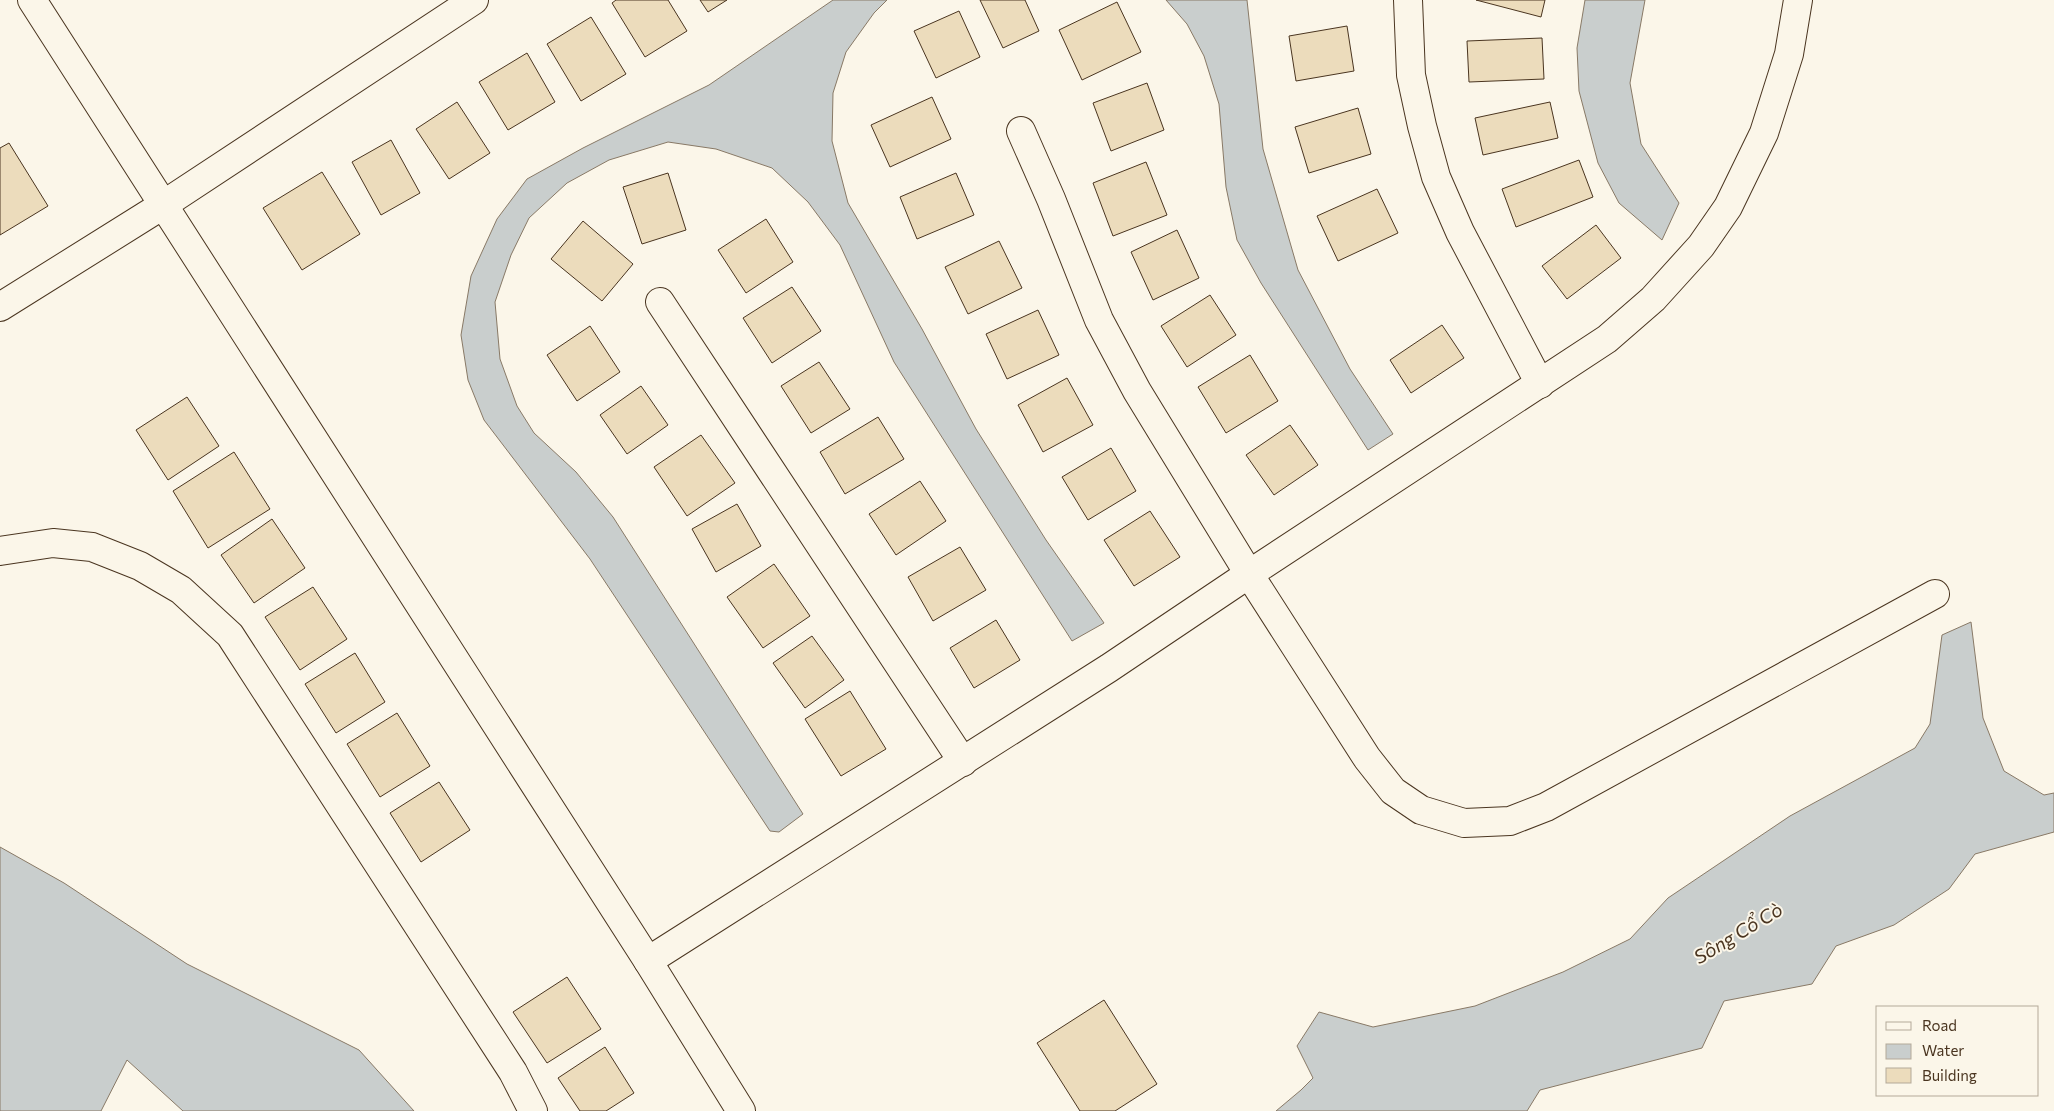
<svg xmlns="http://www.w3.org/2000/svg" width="2054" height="1111" font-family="Commissioner,sans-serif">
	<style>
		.water { fill: #c9cecd; stroke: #887966 }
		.building { fill: #ecdcbc; stroke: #4a3520 }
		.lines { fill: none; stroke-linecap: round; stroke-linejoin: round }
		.street-casing { stroke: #4a3520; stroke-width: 30 }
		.street { stroke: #fbf6e9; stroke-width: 28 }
		.labels { text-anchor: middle; stroke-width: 4; stroke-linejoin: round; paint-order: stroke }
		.water-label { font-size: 19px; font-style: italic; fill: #4a3520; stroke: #fbf6e9 }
	</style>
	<rect width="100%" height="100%" fill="#fbf6e9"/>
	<!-- water -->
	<g class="water">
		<polygon points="833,0 887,0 874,13 846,52 833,93 832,141 848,203 922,329 976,429 1046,540 1104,623 1072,641 894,362 840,245 808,202 772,168 716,149 668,142 609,160 567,183 529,218 511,255 495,302 500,359 517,406 534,433 576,472 613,517 803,814 779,832 770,831 590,559 484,420 468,380 461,335 471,276 497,219 527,179 583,148 709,85"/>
		<polygon points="1166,0 1247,0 1263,149 1298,270 1350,369 1393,434 1368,450 1261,283 1237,240 1226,187 1219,104 1204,56 1187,24"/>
		<polygon points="1585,0 1645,0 1630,83 1641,144 1679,203 1662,240 1619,203 1598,163 1579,91 1577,48"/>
		<polygon points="1971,622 1983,718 2004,771 2044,795 2054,793 2054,832 1975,854 1949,889 1894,925 1836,946 1812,984 1724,1001 1702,1048 1540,1090 1527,1111 1276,1111 1301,1090 1313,1078 1297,1046 1319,1012 1373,1027 1475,1006 1563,972 1630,939 1668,898 1790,816 1915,748 1930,724 1942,635"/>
		<polygon points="0,847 64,883 187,964 359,1050 414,1111 183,1111 127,1060 101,1111 0,1111"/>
	</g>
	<!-- building -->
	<g class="building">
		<polygon points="616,0 668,0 687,31 645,57 612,3"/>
		<polygon points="700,0 727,0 708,12"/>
		<polygon points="980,0 1025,0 1039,31 1003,48"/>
		<polygon points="1476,0 1545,0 1541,17"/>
		<polygon points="1117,2 1141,52 1082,80 1059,30"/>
		<polygon points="959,11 980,57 936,78 914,31"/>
		<polygon points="591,17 626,74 581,101 547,44"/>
		<polygon points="1347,26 1354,71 1296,81 1289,36"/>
		<polygon points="1542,38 1544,79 1469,82 1467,41"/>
		<polygon points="527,53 555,102 508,130 479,82"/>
		<polygon points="1147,83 1164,130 1111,151 1093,103"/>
		<polygon points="932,97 951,139 890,167 871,125"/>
		<polygon points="457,102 490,153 449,179 416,129"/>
		<polygon points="1550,102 1558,138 1483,155 1475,118"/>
		<polygon points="1358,108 1371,154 1309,173 1295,127"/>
		<polygon points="391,140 420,193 381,215 352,162"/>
		<polygon points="9,143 48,206 0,235 0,148"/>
		<polygon points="1579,160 1593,197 1516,227 1502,189"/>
		<polygon points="1146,162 1167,215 1113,236 1093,183"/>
		<polygon points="322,172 360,234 302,270 263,208"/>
		<polygon points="668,173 686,230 642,244 623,187"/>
		<polygon points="956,173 974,215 917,239 900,197"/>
		<polygon points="1377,189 1398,233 1338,261 1317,216"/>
		<polygon points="766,219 793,262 746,293 718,250"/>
		<polygon points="583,221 633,264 602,301 551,259"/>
		<polygon points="1596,225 1621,258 1567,299 1542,266"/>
		<polygon points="1177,230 1199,278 1153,300 1131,252"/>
		<polygon points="999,241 1022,288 968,314 945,267"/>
		<polygon points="792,287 821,331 772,363 743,318"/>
		<polygon points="1210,295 1236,335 1187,367 1161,326"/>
		<polygon points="1038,310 1059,355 1007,379 986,334"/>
		<polygon points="1442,325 1464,358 1411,393 1390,360"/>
		<polygon points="590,326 620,372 577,401 547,355"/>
		<polygon points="1250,355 1278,401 1226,433 1198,387"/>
		<polygon points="819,362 850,409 811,433 781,386"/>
		<polygon points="1067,378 1093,425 1043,452 1018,405"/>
		<polygon points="641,386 668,425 627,454 600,415"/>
		<polygon points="187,397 219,446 168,480 136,430"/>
		<polygon points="878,417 904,459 845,494 820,452"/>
		<polygon points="1290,425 1318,465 1274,495 1246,455"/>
		<polygon points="701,435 735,483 687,516 654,467"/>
		<polygon points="1111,448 1136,491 1088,520 1062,477"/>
		<polygon points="234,452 270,509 208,548 173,491"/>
		<polygon points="920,481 946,521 896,555 869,514"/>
		<polygon points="737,504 761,546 716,572 692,529"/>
		<polygon points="1150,511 1180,557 1134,586 1104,540"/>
		<polygon points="272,519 305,568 254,603 221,555"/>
		<polygon points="960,547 986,590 933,621 908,577"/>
		<polygon points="774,564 810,616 763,648 727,597"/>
		<polygon points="313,587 347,639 300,670 265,617"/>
		<polygon points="996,620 1020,660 974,688 950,648"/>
		<polygon points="812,636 844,680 805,708 773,663"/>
		<polygon points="355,653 385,702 336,733 305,684"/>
		<polygon points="850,691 886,749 841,776 805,719"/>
		<polygon points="397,713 430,766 380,797 347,744"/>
		<polygon points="439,782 470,830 421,862 390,813"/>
		<polygon points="567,977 601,1029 547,1063 513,1012"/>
		<polygon points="1104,1000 1157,1084 1115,1111 1080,1111 1037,1043"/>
		<polygon points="605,1047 634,1093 606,1111 580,1111 558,1078"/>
	</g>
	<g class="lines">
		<!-- street casing -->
		<g class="street-casing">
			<g id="street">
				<polyline points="32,0 648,961 741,1111"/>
				<polyline points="1408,0 1411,75 1422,126 1436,177 1460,232 1540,384"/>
				<polyline points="1021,131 1051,199 1099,320 1137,391 1249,574 1367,758 1393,791 1421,810 1464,823 1510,821 1546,807 1935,594"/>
				<polyline points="660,302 963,762"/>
				<polyline points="0,307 163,205 474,0"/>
				<polyline points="0,551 53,543 92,547 140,566 181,590 230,635 513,1072 533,1111"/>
				<polyline points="648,961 1109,668 1249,574 1607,339 1653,299 1701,246 1728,207 1764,133 1789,54 1798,0"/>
			</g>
		</g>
		<!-- street -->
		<use href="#street" class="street"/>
	</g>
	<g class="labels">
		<!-- water labels -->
		<g class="water-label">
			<text transform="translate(1738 933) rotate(-31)" y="7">Sông Cổ Cò</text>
		</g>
	</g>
	<!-- legend -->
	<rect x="1876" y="1006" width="162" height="90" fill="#fbf6e9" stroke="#b4a999"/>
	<rect x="1886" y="1022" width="25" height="8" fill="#fbf6e9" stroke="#b4a999"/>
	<text x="1922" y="1031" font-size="15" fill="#4a3520">Road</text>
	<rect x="1886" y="1044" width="25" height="15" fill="#c9cecd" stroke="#b4a999"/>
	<text x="1922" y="1056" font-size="15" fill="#4a3520">Water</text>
	<rect x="1886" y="1068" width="25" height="15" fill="#ecdcbc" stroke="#b4a999"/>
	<text x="1922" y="1081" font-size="15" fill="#4a3520">Building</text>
</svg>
